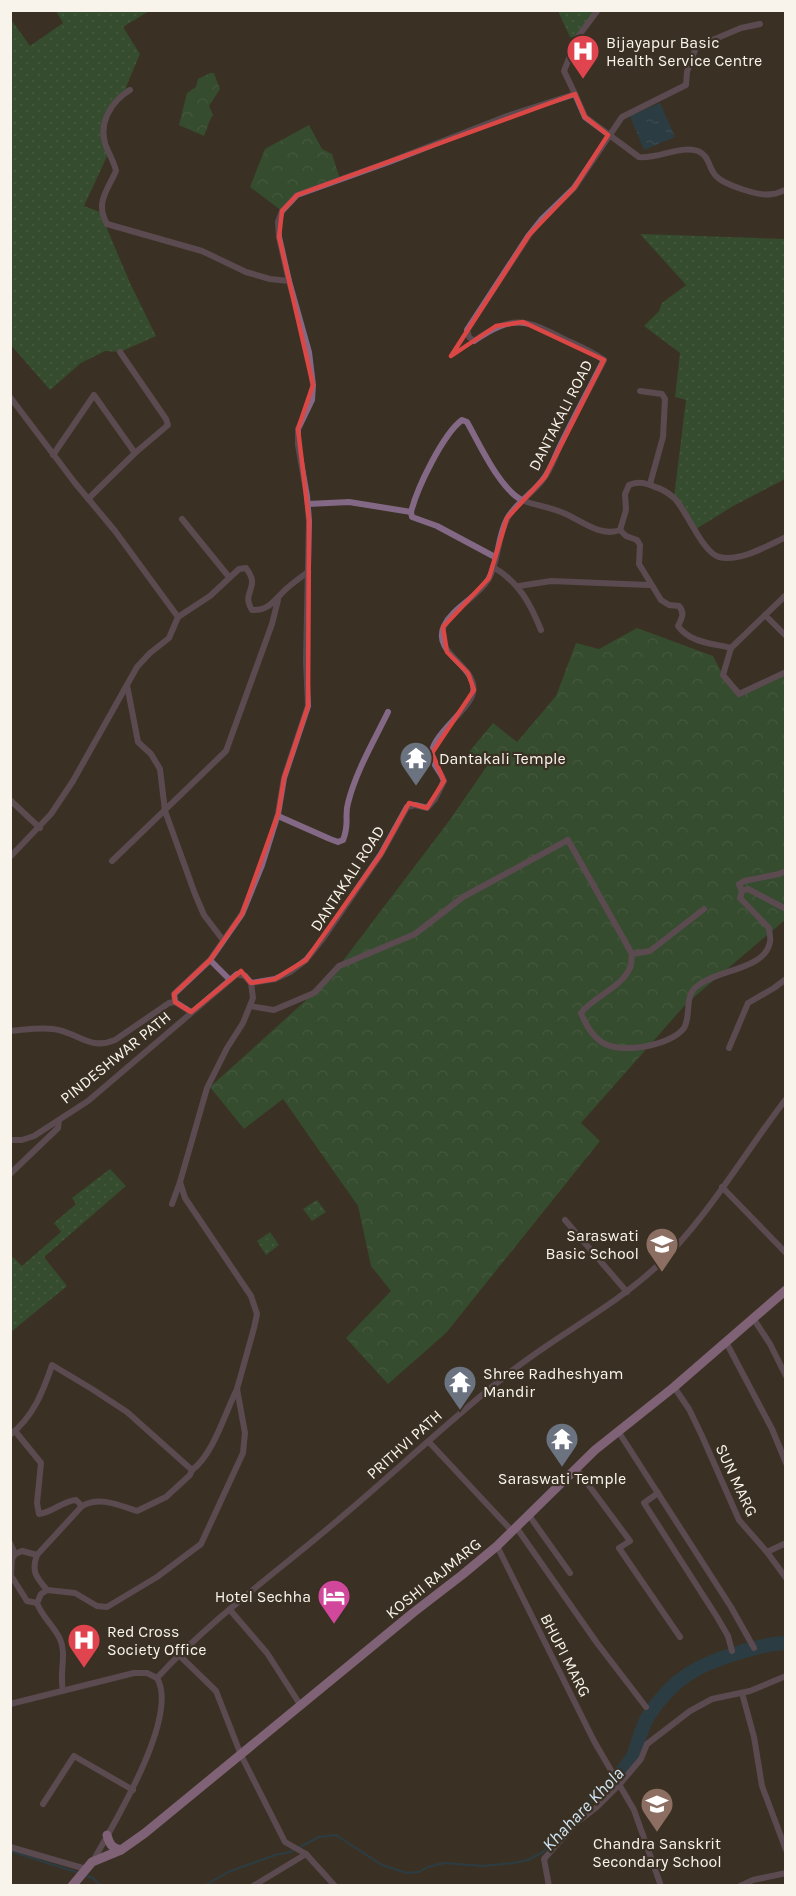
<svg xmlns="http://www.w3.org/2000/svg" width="796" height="1896" font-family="Karla,sans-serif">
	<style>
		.grass { fill: url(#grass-dots) }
		.forest { fill: url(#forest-crowns) }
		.water { fill: url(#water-ripples) }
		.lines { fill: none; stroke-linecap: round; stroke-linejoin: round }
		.stream { stroke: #1a4c68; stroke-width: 2 }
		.river { stroke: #1a4c68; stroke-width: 14 }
		.street { stroke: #836986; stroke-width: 6 }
		.primary { stroke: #d29dd9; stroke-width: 9 }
		.marked { fill: none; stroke: #db4745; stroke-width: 4.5; stroke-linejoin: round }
		.labels { text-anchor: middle; stroke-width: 4.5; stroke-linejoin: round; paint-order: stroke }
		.poi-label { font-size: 16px; fill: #f9f4eb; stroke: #3a3124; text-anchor: start }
		.street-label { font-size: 16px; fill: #f9f4eb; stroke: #3a3124 }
		.water-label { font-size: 18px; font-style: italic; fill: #cee3f1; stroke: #3a3124 }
	</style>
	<defs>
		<pattern id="grass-dots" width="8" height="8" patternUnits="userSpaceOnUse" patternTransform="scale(1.5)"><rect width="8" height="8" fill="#306d3b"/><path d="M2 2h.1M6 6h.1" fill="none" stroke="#4f8258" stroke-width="1.8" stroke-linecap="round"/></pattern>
		<pattern id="forest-crowns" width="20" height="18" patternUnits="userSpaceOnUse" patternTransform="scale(1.5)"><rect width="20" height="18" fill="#306d3b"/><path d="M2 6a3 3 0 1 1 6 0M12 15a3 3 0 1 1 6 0" fill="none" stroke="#4f8258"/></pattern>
		<pattern id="water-ripples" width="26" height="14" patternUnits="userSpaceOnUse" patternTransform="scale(1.5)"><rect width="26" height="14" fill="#1a4c68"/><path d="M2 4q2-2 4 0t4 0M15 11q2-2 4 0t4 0" fill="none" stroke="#3c667e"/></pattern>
	</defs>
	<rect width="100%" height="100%" fill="#3a3124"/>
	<!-- grass -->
	<g class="grass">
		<polygon points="56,11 149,11 123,27 140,54 126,87 130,90 111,106 105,129 109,152 84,206 100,212 130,283 156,336 120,352 105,351 81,363 50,390 11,345 10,18 30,46 63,23"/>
		<polygon points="558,11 598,11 577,38 570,37"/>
		<polygon points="640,234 785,239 785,479 735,505 696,529 674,497 686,400 675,397 680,353 644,326 659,311 662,303 686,285"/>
		<polygon points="110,1169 126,1186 44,1257 67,1286 11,1332 11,1259 13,1257 22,1266 61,1232 54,1223 76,1204 72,1198"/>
		<polygon points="317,1200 326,1212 312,1221 303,1209"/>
		<polygon points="270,1232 279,1245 266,1255 257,1241"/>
	</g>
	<!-- forest -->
	<g class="forest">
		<polygon points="210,73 214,73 220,89 209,106 213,115 210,120 204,136 179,125 187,93 196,87 198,79"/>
		<polygon points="309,125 322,149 332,154 340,179 297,195 282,211 250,187 265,149"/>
		<polygon points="637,628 713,656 723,675 739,694 785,672 785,920 686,1004 581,1123 600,1141 446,1333 388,1384 346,1338 391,1291 371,1266 358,1206 283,1099 244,1129 210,1087 314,993 339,966 449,821 487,766 469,752 493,723 517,742 556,696 576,643 599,649"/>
	</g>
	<!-- water -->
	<polygon class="water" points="660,103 675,137 644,150 630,116"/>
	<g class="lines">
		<!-- stream -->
		<g class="stream">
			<polyline points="10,1851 79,1873"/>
			<polyline points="85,1875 93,1878 101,1886"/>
			<polyline points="204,1886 228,1872 275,1855 290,1852 319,1837 336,1835 382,1865 407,1873 419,1872 428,1867 444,1863 483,1866 513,1863 528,1860 543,1852 567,1824 612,1783"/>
		</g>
		<!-- river -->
		<path class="river" d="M 612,1783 C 619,1774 630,1764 634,1754 C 639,1740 641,1728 649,1715 C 673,1678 699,1664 741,1652 C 755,1648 770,1643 786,1643"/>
		<!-- street -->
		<g class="street">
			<path d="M 130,90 C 112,101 99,121 105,143 C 108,153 114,161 116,171 C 107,191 95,203 107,224 L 202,251 L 246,272 L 270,279 L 289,281"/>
			<polyline points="575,94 564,71 577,38 598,10"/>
			<polyline points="640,391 662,394 665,399 663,437 650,484"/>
			<polyline points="10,397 75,483 115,531 178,617"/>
			<polyline points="53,455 94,395 135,453"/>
			<polyline points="88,499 135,453 168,425 166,419 120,352"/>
			<polyline points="308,504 349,502 411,512"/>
			<polyline points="182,519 229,577"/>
			<path d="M 620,530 L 626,536 L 637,540 L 640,545 L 639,564 L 661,600 L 669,605 L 679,606 C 685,613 682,618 678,626 C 690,643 712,643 731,648"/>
			<path d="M 495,557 L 437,526 L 412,517 L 411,512 C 417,488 443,434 462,420 L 467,422 C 479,443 501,492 524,501 C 538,506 554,508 568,515 C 584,523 602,537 620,530 L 626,510 L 625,494 L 629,485 C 637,481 647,483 655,487 C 662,489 670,494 675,499 C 688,513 703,553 719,557 C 740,562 767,546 786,537"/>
			<path d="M 493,567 C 519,582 530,603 541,630"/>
			<polyline points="519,586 551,581 649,585"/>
			<polyline points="786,595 731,648 723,675 739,694 786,672"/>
			<polyline points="765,615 786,636"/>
			<polyline points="127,685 138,742 151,754 160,769 165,811 195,894 204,915 223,940"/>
			<polyline points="10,800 40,828"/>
			<path d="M 278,816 L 330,839 L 338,842 L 343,840 C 350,823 344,817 348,803 C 356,771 374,741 388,712"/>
			<path d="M 10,857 L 51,814 L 73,781 L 137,667 L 150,653 L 169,638 L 178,617 L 210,596 L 239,569 L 246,568 C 262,589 240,591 252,610 C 268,611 274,601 284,591 C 291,584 300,578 308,572"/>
			<polyline points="112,861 226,751 272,624 278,600"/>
			<polyline points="742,891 739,884 744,881 779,874 786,871"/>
			<polyline points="632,954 650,951 704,909"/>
			<polyline points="210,960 230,980"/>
			<path d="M 175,1002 L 174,994 L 210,960 L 242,914 L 262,865 L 278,814 L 284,778 L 308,706 L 306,661 L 309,521 L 307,496 L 298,445 L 298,429 L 312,400 L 313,385 L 309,352 L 289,281 L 279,237 L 278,222 L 282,211 L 297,195 L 389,162 L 507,116 L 575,94 L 585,117 L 639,157 C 658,159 680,145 698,151 C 710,156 708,168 716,176 C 724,185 761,197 772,194 C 777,194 781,191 786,190"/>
			<path d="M 250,1006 L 274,1010 L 314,993 L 339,966 L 415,934 L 463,897 L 568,840 L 632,954 C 631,958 632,964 630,968 C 621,988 593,997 581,1013 C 585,1023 590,1033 599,1040 C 616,1056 671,1046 684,1028 C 691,1016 685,999 694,989 C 713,969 765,971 770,942 C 771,938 769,932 769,928 L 740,898 L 742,891 L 748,889 L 786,909"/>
			<path d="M 10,1031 C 24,1030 39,1027 53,1029 C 78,1032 89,1051 115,1040 L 169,1003 L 175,1002 L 191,1012"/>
			<polyline points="729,1048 748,1003 774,988 786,979"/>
			<path d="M 10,1140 L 22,1140 L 34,1136 L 88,1101 L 237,974 L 245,976 L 251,983 L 275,979 L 290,972 L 306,960 L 322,940 L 381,854 L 407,807 L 415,805 L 427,808 L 435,799 L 444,781 C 441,772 436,769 433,761 C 423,740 468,713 473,693 C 479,666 431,654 444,626 C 453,607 477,598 488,580 C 499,562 497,537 507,519 C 516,502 534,493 544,478 C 551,469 555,456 560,446 C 574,417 589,389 604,360 C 591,351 579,346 566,340 C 525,319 514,314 474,341 L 469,337 L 467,330 L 529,235 L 541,220 L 574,188 L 622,117 L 686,85 L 687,72 L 696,47 L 741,28 L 760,24"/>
			<polyline points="10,1174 58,1128 59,1120"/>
			<polyline points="722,1187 786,1253"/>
			<polyline points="172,1204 180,1182"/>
			<polyline points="565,1220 627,1292"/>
			<polyline points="753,1318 770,1344 786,1376"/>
			<polyline points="726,1342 772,1429 786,1463"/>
			<polyline points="674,1387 689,1409 702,1436 739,1520 767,1552 786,1578"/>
			<path d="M 15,1431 L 41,1463 L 37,1503 L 39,1514 C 52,1513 62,1501 76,1500 L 82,1506 C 100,1496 118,1505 137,1511 L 166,1497 L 190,1475 L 192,1470"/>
			<polyline points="618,1431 731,1607 754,1648"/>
			<path d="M 10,1435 C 33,1417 43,1392 52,1365 L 92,1389 L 127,1412 L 192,1470 C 213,1455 225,1413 237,1389"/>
			<polyline points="429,1442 512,1531"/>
			<polyline points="576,1468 630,1541 619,1548 680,1637"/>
			<polyline points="658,1493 644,1503 717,1617 728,1636 732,1651"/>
			<polyline points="528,1514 570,1573"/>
			<polyline points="516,1527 597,1643 646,1707"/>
			<polyline points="10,1543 15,1554"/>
			<polyline points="497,1546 594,1741 634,1810 661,1886"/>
			<polyline points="767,1552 786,1543"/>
			<polyline points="10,1574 27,1601 37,1603"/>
			<polyline points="11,1575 12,1559 15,1554 22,1551 37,1555"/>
			<path d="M 47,1590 C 36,1577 31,1571 37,1555 L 82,1506"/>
			<polyline points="230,1610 267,1653 301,1706"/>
			<polyline points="178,1654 216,1691 241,1755 285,1842 306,1854 335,1886"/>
			<path d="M 157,1678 C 211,1619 277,1572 338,1520 C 397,1471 452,1417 513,1370 C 559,1334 613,1307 656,1267 C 707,1219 743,1155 786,1099"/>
			<path d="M 63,1690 C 59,1674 67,1654 60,1639 C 54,1626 42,1617 37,1603 L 41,1594 L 47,1590 L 75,1593 L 97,1606 L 107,1607 L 157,1577 L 201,1544 L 243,1453 L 245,1433 L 237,1389 L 254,1328 L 257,1314 L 251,1296 L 185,1198 L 180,1182 L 207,1088 L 227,1048 L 243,1023 L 253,998 L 251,983"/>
			<polyline points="742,1693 754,1737 762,1786 786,1850"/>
			<polyline points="10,1704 134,1673 147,1673 157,1678"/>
			<polyline points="43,1804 74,1756 133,1790"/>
			<polyline points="10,1847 86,1869"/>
			<path d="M 93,1861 C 113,1825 180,1716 157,1678"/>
			<polyline points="253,1886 306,1854"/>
			<polyline points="549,1886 544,1859 575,1824 597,1807 619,1785 641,1759 647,1744 690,1711 712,1699 750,1691 786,1676"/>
			<polyline points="740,1886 753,1880 786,1873"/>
		</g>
		<!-- primary -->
		<g class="primary">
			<path d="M 107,1835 C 109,1843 112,1849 121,1850"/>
			<polyline points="72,1886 92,1862 121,1850 145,1833 414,1612 462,1575 497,1546 595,1450 674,1387 786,1290"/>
		</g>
	</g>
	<!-- marked area -->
	<path d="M0 0H796V1896H0ZM 575,94 L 585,117 L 608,135 L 574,188 L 529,235 L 451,356 L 496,326 L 523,322 L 604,360 L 545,477 L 507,518 L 489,578 L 443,627 L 447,652 L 468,673 L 474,690 L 432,753 L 444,781 L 427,808 L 409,803 L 381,854 L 306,960 L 275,979 L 251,983 L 241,971 L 191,1012 L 175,1002 L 174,994 L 210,960 L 242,914 L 278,814 L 284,778 L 308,706 L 309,521 L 298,429 L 313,385 L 279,237 L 282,211 L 297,195 Z" fill="#3a3124" fill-opacity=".55" fill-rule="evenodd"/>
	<path class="marked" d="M 575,94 L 585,117 L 608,135 L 574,188 L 529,235 L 451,356 L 496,326 L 523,322 L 604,360 L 545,477 L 507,518 L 489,578 L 443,627 L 447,652 L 468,673 L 474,690 L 432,753 L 444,781 L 427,808 L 409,803 L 381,854 L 306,960 L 275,979 L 251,983 L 241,971 L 191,1012 L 175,1002 L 174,994 L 210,960 L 242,914 L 278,814 L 284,778 L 308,706 L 309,521 L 298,429 L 313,385 L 279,237 L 282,211 L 297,195 Z"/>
	<!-- icons -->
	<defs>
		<g id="hospital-pin" transform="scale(1.725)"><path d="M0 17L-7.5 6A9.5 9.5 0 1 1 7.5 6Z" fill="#e0444e" stroke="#3a3124"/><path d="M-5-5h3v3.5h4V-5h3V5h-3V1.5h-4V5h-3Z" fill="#fff"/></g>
		<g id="temple-pin" transform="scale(1.725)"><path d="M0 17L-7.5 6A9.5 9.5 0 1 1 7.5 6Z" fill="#6b7280" stroke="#3a3124"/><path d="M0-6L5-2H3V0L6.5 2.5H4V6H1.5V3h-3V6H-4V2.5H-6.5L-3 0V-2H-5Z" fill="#fff"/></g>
		<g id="school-pin" transform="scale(1.725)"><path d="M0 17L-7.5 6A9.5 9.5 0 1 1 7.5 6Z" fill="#8d6e63" stroke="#3a3124"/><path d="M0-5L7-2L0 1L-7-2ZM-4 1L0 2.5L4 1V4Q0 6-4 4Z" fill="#fff"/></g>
		<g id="hotel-pin" transform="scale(1.725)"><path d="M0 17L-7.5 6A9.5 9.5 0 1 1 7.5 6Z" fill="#d1479c" stroke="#3a3124"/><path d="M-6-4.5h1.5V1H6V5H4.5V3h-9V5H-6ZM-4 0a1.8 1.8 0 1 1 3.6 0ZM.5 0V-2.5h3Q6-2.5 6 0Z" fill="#fff"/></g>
	</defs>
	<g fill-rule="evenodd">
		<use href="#hospital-pin" x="583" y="51"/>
		<use href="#temple-pin" x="416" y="758"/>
		<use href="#school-pin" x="662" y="1244"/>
		<use href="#temple-pin" x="460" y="1382"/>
		<use href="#temple-pin" x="562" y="1439"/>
		<use href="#hotel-pin" x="334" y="1596"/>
		<use href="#hospital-pin" x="84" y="1640"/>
		<use href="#school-pin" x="657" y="1804"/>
	</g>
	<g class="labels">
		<!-- poi labels -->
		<g class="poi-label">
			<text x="606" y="48">Bijayapur Basic<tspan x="606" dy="18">Health Service Centre</tspan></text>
			<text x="439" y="764">Dantakali Temple</text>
			<text x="639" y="1241" text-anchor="end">Saraswati<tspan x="639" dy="18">Basic School</tspan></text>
			<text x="483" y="1379">Shree Radheshyam<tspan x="483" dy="18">Mandir</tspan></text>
			<text x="562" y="1484" text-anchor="middle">Saraswati Temple</text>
			<text x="311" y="1602" text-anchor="end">Hotel Sechha</text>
			<text x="107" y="1637">Red Cross<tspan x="107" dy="18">Society Office</tspan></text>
			<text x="657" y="1849" text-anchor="middle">Chandra Sanskrit<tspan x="657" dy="18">Secondary School</tspan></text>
		</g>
		<!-- street labels -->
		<g class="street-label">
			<text transform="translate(560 415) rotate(-63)" y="6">DANTAKALI ROAD</text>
			<text transform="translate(347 878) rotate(-57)" y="6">DANTAKALI ROAD</text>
			<text transform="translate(115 1057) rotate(-39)" y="6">PINDESHWAR PATH</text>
			<text transform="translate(404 1444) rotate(-42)" y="6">PRITHVI PATH</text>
			<text transform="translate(737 1480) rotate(65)" y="6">SUN MARG</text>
			<text transform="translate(433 1578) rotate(-39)" y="6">KOSHI RAJMARG</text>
			<text transform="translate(566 1655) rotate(63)" y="6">BHUPI MARG</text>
		</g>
		<!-- water labels -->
		<g class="water-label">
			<text transform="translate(583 1809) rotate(-46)" y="6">Khahare Khola</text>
		</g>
	</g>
	<!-- border -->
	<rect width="796" height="1896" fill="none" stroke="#f9f4eb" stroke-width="24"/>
</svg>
